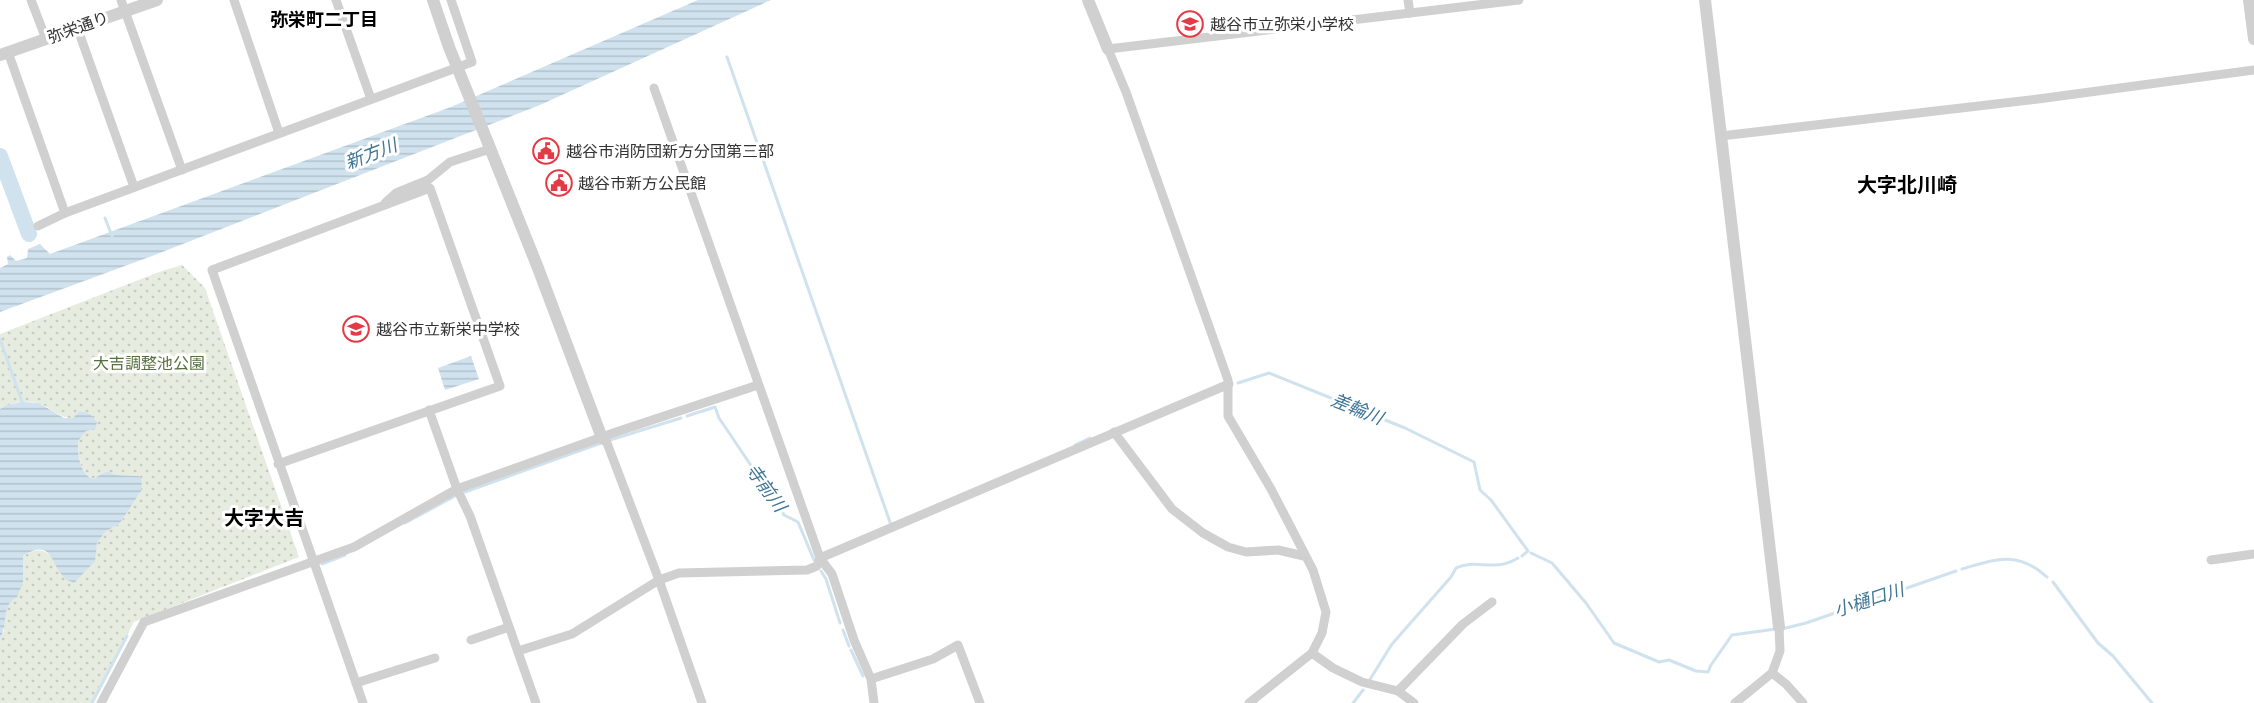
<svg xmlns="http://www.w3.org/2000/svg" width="2254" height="703" font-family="'Noto Sans','Noto Sans JP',sans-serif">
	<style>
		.park { fill: url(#park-dots) }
		.water { fill: url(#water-rules) }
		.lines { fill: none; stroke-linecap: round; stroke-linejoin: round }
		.stream { stroke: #cfe2ee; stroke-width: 3 }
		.river { stroke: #cfe2ee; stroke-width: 16 }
		.minor { stroke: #d0d0d0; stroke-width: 9 }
		.tertiary { stroke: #d0d0d0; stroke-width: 12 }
		.tertiary-bridge { stroke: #d0d0d0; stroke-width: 12 }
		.labels { text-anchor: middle; stroke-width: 6; stroke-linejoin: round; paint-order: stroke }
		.poi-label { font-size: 16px; fill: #333; stroke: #fff; text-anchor: start }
		.street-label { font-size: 16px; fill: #333; stroke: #fff }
		.park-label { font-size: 16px; fill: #56703f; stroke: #fff }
		.neighbourhood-label { font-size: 18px; font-weight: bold; fill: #000; stroke: #fff }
		.water-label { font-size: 18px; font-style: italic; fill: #3f7597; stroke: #fff }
		.quarter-label { font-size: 20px; font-weight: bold; fill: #000; stroke: #fff }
	</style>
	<defs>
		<pattern id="park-dots" width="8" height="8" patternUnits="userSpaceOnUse" patternTransform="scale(1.5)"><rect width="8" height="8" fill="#e6ecdf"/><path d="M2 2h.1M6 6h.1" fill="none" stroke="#c6cbc0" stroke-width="1.8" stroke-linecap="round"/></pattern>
		<pattern id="water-rules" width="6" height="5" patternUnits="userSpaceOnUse" patternTransform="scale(1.5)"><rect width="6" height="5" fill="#cfe2ee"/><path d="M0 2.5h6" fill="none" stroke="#b2c2cd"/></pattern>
	</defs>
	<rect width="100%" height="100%" fill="#fff"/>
	<!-- park -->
	<path class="park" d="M 182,265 L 205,288 L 299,557 L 134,622 L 91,703 L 0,703 L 0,639 L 4,631 L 4,608 L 23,582 L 23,556 C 48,540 53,560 65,578 L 94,561 L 97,543 L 105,532 L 120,523 L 141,491 L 139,476 L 116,475 L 107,471 L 93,479 C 79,472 78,454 78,440 L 86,431 L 73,418 C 58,418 51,407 38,403 C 26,400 10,403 0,409 L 0,334 L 159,272 Z"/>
	<!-- water -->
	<g class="water">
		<polygon points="698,0 771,0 540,105 152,256 0,312 0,268 8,264 7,257 10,255 16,261 27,258 28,249 40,244 50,254 451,107"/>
		<polygon points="471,356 479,379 445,390 438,368"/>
		<path d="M 22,402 L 39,403 L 64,418 L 73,418 L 80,411 L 90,414 L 97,422 L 95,429 L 86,431 L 78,441 C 78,454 79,473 93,479 L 107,471 L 116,475 L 139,476 L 142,481 L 141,491 L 120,523 L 105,532 L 97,543 L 95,561 L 74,583 C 71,581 67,581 65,578 C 50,565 53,537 23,556 L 23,582 L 17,597 C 0,606 9,623 0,639 L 0,409 L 7,405 Z"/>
	</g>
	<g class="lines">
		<!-- stream -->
		<g class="stream">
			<polyline points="727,57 891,525 893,524"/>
			<polyline points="105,218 112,236"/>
			<polyline points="0,339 22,402"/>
			<polyline points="1238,383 1269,373 1405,428 1472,461"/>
			<polyline points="687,416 715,407 719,418 750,464 760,485 772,491 784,515 798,522 814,560"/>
			<polyline points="610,440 681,418"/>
			<polyline points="1075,445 1090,438"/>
			<polyline points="1474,462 1480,490 1491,500 1528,551 1522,556"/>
			<polyline points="465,492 601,443"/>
			<polyline points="405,523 455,496"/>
			<polyline points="1531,553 1552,563 1586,603 1614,643 1659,662 1669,660 1696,671 1708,672 1711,665 1732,635 1776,629"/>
			<polyline points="322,564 345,555"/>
			<path d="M 1962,569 C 1996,559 2017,550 2047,577"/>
			<polyline points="821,571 826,579 840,623"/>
			<polyline points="2053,582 2098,643 2113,656 2152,703"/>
			<polyline points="1782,629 1806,623 1956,571"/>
			<polyline points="843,630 849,646"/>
			<polyline points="851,650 863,676"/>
			<path d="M 1369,681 L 1392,644 L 1451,577 L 1456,568 C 1476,558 1494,573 1518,558"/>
			<polyline points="92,703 127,636"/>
			<polyline points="1353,703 1363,690"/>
		</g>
		<!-- river -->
		<polyline class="river" points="0,156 29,234"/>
		<!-- minor -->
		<g class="minor">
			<polyline points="31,0 46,39"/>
			<polyline points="121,0 182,170"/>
			<polyline points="234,0 279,133"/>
			<polyline points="336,0 371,99"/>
			<polyline points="1408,0 1410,13"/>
			<polyline points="77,27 134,187"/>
			<polyline points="8,52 65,213"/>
			<polyline points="654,88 820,558 832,574 854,640 871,679 874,703"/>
			<polyline points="1721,136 2038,99 2254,70"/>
			<polyline points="385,203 396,193 428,180 450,162 490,149"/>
			<polyline points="38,226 65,213 472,62 451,0"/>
			<polyline points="429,410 457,489 470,516 536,703"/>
			<polyline points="1114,432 1172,509 1203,533 1228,547 1246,552 1278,550 1304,556"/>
			<polyline points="602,438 607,443 659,580 702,703"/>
			<polyline points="278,464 500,386 430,188 212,270 363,703"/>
			<polyline points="2211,560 2254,554"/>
			<polyline points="471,640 509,627"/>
			<polyline points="518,651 572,634 659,580 679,573 807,570 817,566 820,558 1229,384"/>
			<polyline points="1312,653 1333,668 1362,682 1398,691 1414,703"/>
			<polyline points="1772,673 1786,684 1803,703"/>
			<polyline points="871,679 933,659 958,645 980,703"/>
			<polyline points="356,683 435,658"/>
			<polyline points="1398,691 1463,624 1492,602"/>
			<polyline points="101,703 144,622 354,547 457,489 616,432 758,385"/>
			<polyline points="1249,703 1312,653 1322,633 1326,612 1313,570 1271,489 1228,416 1228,380 1126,92 1108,49 1519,0"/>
			<polyline points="1735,703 1772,673 1780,651 1779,627"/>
		</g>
		<!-- tertiary -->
		<g class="tertiary">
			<polyline points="1088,0 1108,49"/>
			<polyline points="1705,0 1779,627"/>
			<polyline points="2249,0 2254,39"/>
			<polyline points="0,55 157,0"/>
			<polyline points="488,143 538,268 602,438"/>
		</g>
		<!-- tertiary-bridge -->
		<polyline class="tertiary-bridge" points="433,0 449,47 488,143"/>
	</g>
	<!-- icons -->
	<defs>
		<g id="school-ring" transform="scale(1.35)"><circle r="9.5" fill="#fff" stroke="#e63946" stroke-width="1.5"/><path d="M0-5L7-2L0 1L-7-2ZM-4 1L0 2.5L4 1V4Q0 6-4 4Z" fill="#e63946"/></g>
		<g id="civic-ring" transform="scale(1.35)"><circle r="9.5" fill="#fff" stroke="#e63946" stroke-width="1.5"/><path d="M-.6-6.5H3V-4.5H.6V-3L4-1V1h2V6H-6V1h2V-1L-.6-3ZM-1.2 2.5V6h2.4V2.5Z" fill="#e63946"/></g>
	</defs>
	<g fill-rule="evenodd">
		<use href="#school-ring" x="1190" y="24"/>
		<use href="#civic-ring" x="546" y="151"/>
		<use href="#civic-ring" x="559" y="183"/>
		<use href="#school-ring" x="356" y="329"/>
	</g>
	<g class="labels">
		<!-- poi labels -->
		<g class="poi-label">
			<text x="1210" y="30">越谷市立弥栄小学校</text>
			<text x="566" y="157">越谷市消防団新方分団第三部</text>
			<text x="578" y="189">越谷市新方公民館</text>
			<text x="376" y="335">越谷市立新栄中学校</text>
		</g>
		<!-- street labels -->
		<g class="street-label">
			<text transform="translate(78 27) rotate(-20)" y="6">弥栄通り</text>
		</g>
		<!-- park labels -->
		<g class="park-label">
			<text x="149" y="369">大吉調整池公園</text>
		</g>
		<!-- neighbourhood labels -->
		<g class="neighbourhood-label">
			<text x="324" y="26">弥栄町二丁目</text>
		</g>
		<!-- water labels -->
		<g class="water-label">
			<text transform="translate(371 154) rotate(-21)" y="6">新方川</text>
			<text transform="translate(1357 409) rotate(22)" y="6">差輪川</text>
			<text transform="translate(766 488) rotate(54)" y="6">寺前川</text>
			<text transform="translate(1869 600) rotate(-18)" y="6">小樋口川</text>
		</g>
		<!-- quarter labels -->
		<g class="quarter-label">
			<text x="1907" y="192">大字北川崎</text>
			<text x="264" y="525">大字大吉</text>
		</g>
	</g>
</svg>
